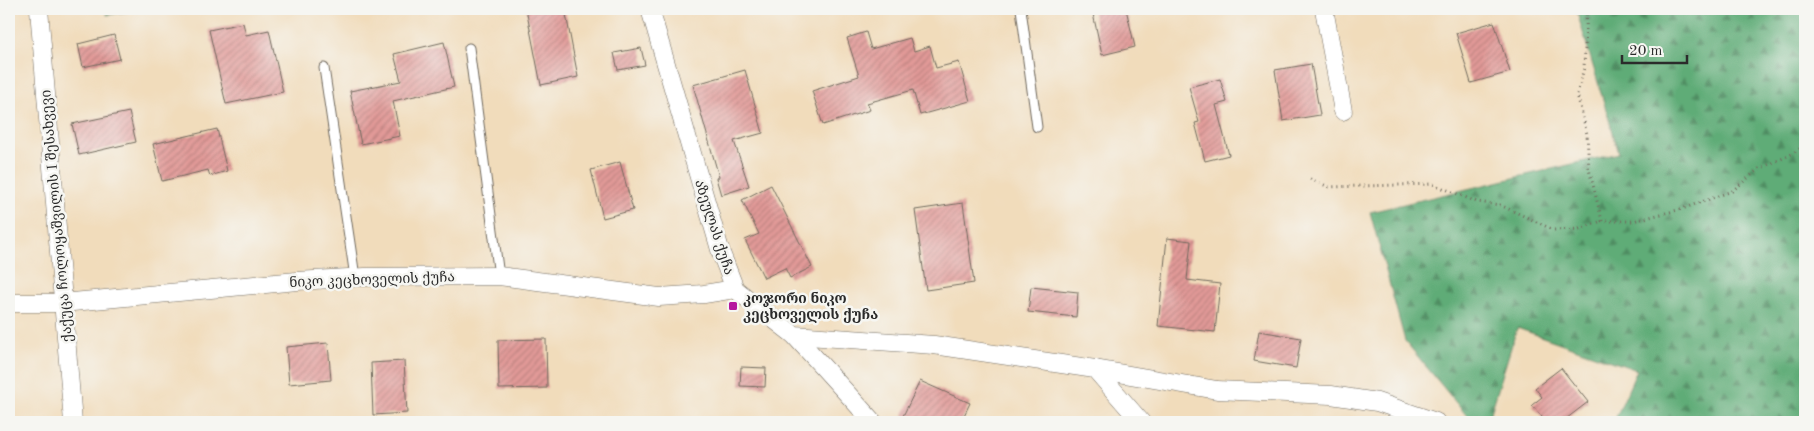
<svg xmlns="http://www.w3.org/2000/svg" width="1814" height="431" font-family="'Old Standard TT','Noto Serif Georgian',serif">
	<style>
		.forest { fill: url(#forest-firs); stroke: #456c51 }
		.building { fill: url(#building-hatch) }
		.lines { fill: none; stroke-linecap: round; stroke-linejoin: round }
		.lane-casing { stroke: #70695d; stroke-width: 11 }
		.street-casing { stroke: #70695d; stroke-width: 19 }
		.path { stroke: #70695d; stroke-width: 3; stroke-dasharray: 1 4; stroke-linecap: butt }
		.lane { stroke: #fff; stroke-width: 9 }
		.street { stroke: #fff; stroke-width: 18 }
		.poi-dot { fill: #b5179e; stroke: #f6f6f2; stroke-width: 2 }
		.labels { text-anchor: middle; stroke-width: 5; stroke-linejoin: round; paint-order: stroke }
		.street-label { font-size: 14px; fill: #2b2b2b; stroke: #f6f6f2 }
		.poi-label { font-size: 14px; font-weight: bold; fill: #2b2b2b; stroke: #f6f6f2; text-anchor: start }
	</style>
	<defs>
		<pattern id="forest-firs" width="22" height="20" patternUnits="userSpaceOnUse" patternTransform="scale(1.25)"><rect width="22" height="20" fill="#5fac77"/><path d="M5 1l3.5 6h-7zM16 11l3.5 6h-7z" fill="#4f8c62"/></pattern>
		<pattern id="building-hatch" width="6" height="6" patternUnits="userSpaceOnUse" patternTransform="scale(1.25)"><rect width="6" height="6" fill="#e29a98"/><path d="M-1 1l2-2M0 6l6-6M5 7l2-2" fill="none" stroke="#b77e7c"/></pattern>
	</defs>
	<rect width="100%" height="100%" fill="#f6f6f2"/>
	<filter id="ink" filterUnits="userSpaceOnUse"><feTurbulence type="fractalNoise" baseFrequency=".02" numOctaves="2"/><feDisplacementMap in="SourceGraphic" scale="10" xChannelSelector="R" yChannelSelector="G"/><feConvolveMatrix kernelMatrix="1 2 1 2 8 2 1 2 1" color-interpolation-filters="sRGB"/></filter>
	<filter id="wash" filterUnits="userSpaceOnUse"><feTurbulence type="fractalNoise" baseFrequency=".0096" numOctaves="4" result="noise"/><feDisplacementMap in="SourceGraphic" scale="20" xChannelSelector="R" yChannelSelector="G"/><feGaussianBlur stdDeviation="1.12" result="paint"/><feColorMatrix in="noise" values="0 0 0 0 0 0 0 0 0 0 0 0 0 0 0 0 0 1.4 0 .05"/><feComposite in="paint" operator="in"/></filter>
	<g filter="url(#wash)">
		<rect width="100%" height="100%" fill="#f1dcbb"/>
		<!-- forest -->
		<g class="forest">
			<polygon points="105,9 143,9 107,15"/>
			<polygon points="1576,9 1805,9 1805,422 1614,422 1637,370 1517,328 1488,422 1472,422 1405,341 1370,212 1619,153"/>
		</g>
		<g id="blocks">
			<!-- building -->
			<g class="building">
				<polygon points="526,9 565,9 578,77 541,85"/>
				<polygon points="1092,9 1126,9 1135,47 1102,55"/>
				<polygon points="1494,22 1510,72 1471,83 1456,33"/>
				<polygon points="243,23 246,35 269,30 283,92 226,104 209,30"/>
				<polygon points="866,32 871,49 910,38 914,51 930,46 936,68 959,62 970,101 920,115 913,90 867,103 870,110 823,125 812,91 859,76 847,38"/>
				<polygon points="114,35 120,59 83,67 78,44"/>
				<polygon points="444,42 454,87 393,101 400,136 361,144 350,91 401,81 394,54"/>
				<polygon points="641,48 645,65 618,70 614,53"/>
				<polygon points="1311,64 1320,115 1283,121 1275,70"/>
				<polygon points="745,70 763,133 734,141 749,186 721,195 716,178 719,177 693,85"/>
				<polygon points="1220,79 1227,102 1216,105 1229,155 1205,161 1195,123 1199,122 1189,87"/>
				<polygon points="129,112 136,142 79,155 72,124"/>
				<polygon points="217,129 227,171 210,176 208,170 162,181 153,144"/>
				<polygon points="620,162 633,210 603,218 591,170"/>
				<polygon points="771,185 812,267 790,278 785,268 764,278 745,240 759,234 742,200"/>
				<polygon points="963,203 974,283 926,290 915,210"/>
				<polygon points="1167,238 1191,241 1187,280 1220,284 1215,332 1158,326"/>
				<polygon points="1031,287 1078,292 1076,317 1028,312"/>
				<polygon points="1259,331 1301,338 1296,368 1254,361"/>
				<polygon points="546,339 547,388 499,389 498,340"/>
				<polygon points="328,343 331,380 289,384 286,347"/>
				<polygon points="404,361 407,413 373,415 371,363"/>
				<polygon points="741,367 766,368 765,387 740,386"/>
				<polygon points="1561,368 1588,402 1562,422 1546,422 1532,405 1542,397 1535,388"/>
				<polygon points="920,381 970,403 961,422 917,422 903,416"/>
			</g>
		</g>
	</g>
	<g filter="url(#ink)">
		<use href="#blocks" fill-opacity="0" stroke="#70695d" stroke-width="1"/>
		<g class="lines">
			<!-- lane casing -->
			<g class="lane-casing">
				<g id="lane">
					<polyline points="1021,9 1037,127"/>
					<polyline points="469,48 499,276"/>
					<polyline points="324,68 355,277"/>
				</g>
			</g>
			<!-- street casing -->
			<g class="street-casing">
				<g id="street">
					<polyline points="39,9 73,422"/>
					<polyline points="650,9 721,253 735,289 794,335 873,422"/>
					<polyline points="1324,9 1343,111"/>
					<polyline points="9,303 62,303 297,281 365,277 499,276 659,297 704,294 735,289"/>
					<polyline points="794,335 934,345 1095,369 1141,422"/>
					<polyline points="1095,369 1217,390 1331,395 1377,402 1436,422"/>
				</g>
			</g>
			<!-- path -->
			<g class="path">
				<polyline points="1587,9 1584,68 1577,94 1587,134 1589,169 1602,221 1633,221 1682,209 1732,191 1759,169 1792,154 1805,145"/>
				<polyline points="1310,179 1329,187 1433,184 1477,202 1500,205 1554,230 1579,229 1602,221"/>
			</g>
			<!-- lane -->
			<use href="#lane" class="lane"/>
			<!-- street -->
			<use href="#street" class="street"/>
		</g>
	</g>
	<!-- markers -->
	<rect class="poi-dot" x="728" y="301" width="10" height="10" rx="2.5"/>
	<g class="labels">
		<!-- street labels -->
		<g class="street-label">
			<text transform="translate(56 216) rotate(-95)" y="5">ქაქუცა ჩოლოყაშვილის I შესახვევი</text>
			<text transform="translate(715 227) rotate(72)" y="5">აზეულას ქუჩა</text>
			<text transform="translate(372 279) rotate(-2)" y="5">ნიკო კეცხოველის ქუჩა</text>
		</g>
		<!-- poi labels -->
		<g class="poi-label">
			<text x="743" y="303">კოჯორი ნიკო<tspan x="743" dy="16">კეცხოველის ქუჩა</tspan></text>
		</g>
	</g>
	<!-- margin -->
	<rect width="1814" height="431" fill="none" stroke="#f6f6f2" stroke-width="30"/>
	<!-- scale -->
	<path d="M1622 55v8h65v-8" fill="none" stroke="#2b2b2b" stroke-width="2.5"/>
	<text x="1629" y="55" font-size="15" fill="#2b2b2b" stroke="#f6f6f2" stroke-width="4" paint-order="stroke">20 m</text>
</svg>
